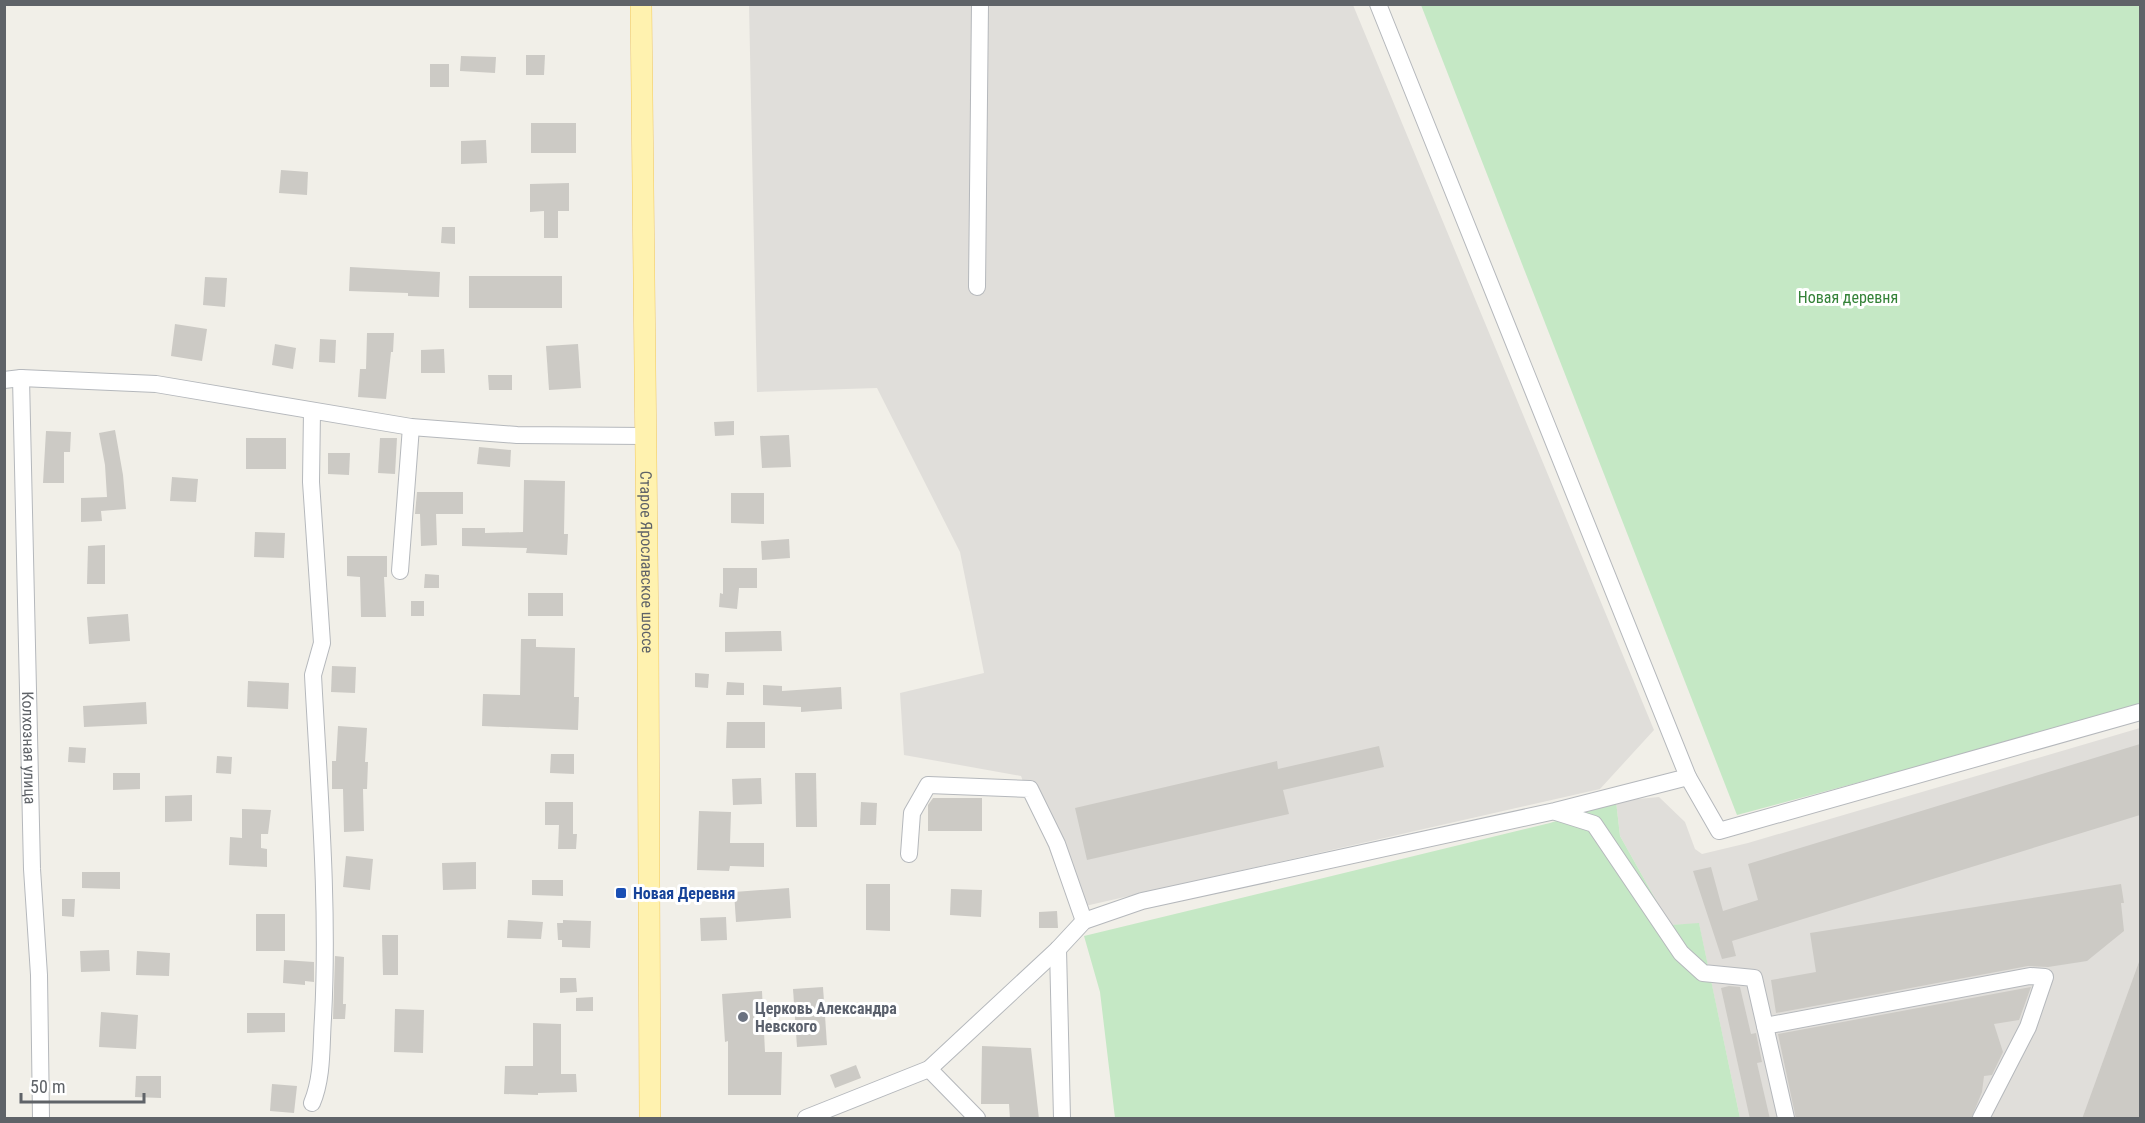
<svg xmlns="http://www.w3.org/2000/svg" width="2145" height="1123" font-family="'Roboto Condensed',sans-serif">
	<style>
		.industrial { fill: #e0deda }
		.green { fill: #c5e8c5 }
		.building { fill: #cccac5 }
		.lines { fill: none; stroke-linecap: round; stroke-linejoin: round }
		.minor-casing { stroke: #b5b8bc; stroke-width: 18 }
		.major-casing { stroke: #f2c960; stroke-width: 22 }
		.minor { stroke: #fff; stroke-width: 16 }
		.major { stroke: #fff2af; stroke-width: 21 }
		.transit-dot { fill: #1a4fb4; stroke: #fff; stroke-width: 2 }
		.worship-dot { fill: #6b7280; stroke: #fff; stroke-width: 2 }
		.labels { text-anchor: middle; stroke-width: 6; stroke-linejoin: round; paint-order: stroke }
		.park-label { font-size: 16px; fill: #348238; stroke: #fff }
		.street-label { font-size: 16px; fill: #5f6368; stroke: #fff }
		.transit-label { font-size: 16px; font-weight: bold; fill: #164399; stroke: #fff; text-anchor: start }
		.worship-label { font-size: 16px; font-weight: bold; fill: #5b616d; stroke: #fff; text-anchor: start }
	</style>
	<rect width="100%" height="100%" fill="#f1efe8"/>
	<!-- industrial -->
	<g class="industrial">
		<polygon points="749,5 1353,5 1654,730 1600,789 1072,909 1021,776 904,755 900,693 984,673 960,552 877,388 757,392"/>
		<polygon points="2140,728 2140,1118 1740,1118 1699,924 1670,925 1620,836 1616,801 1659,797 1685,822 1695,849 1702,854 1748,843"/>
	</g>
	<!-- green -->
	<g class="green">
		<polygon points="1421,5 2140,5 2140,707 1737,815"/>
		<polygon points="1616,801 1620,836 1670,925 1699,923 1740,1118 1115,1118 1100,992 1084,936 1550,823"/>
	</g>
	<!-- building -->
	<g class="building">
		<polygon points="526,55 545,55 544,75 526,75"/>
		<polygon points="461,56 496,57 495,73 460,71"/>
		<rect x="430" y="64" width="19" height="23"/>
		<rect x="531" y="123" width="45" height="30"/>
		<polygon points="486,140 487,163 461,164 461,141"/>
		<polygon points="281,170 308,172 307,195 279,193"/>
		<polygon points="569,183 569,211 558,211 558,238 544,238 544,211 530,212 530,184"/>
		<polygon points="442,227 455,227 455,244 441,243"/>
		<polygon points="350,267 440,272 439,297 408,296 408,293 349,291"/>
		<rect x="469" y="276" width="93" height="32"/>
		<polygon points="205,277 227,278 225,307 203,305"/>
		<polygon points="175,324 207,329 202,361 171,356"/>
		<polygon points="367,333 394,333 393,352 391,352 386,399 358,397 360,369 366,369"/>
		<polygon points="320,339 336,340 335,363 319,362"/>
		<polygon points="275,344 296,348 293,369 272,365"/>
		<polygon points="578,344 581,388 549,390 546,346"/>
		<polygon points="444,349 445,373 421,373 421,350"/>
		<polygon points="488,375 512,375 512,390 489,390"/>
		<polygon points="734,421 734,435 715,436 714,422"/>
		<polygon points="115,430 123,475 126,509 101,511 102,521 81,522 81,498 107,497 105,465 99,433"/>
		<polygon points="46,431 71,432 70,452 64,452 64,483 43,483"/>
		<polygon points="789,435 791,467 762,468 760,436"/>
		<rect x="246" y="438" width="40" height="31"/>
		<polygon points="380,438 397,438 395,474 378,473"/>
		<polygon points="479,447 511,450 510,467 477,464"/>
		<polygon points="328,453 350,453 349,475 328,474"/>
		<polygon points="172,477 198,479 196,502 170,501"/>
		<polygon points="524,480 565,481 564,534 568,534 567,555 526,553 527,548 462,546 462,528 485,528 485,533 523,532"/>
		<polygon points="417,492 463,492 463,514 436,514 437,545 421,546 420,514 415,514"/>
		<polygon points="731,493 764,493 764,524 731,523"/>
		<polygon points="255,532 285,533 284,558 254,557"/>
		<polygon points="789,539 790,558 762,560 761,541"/>
		<polygon points="105,545 105,584 87,584 88,546"/>
		<polygon points="347,556 387,556 387,577 384,577 386,617 361,617 360,577 347,576"/>
		<polygon points="723,568 757,568 757,588 739,588 737,609 719,607 720,593 723,594"/>
		<polygon points="425,574 439,575 439,588 424,588"/>
		<rect x="528" y="593" width="35" height="23"/>
		<rect x="411" y="601" width="13" height="15"/>
		<polygon points="128,614 130,641 89,644 87,617"/>
		<polygon points="775,631 781,631 782,651 725,652 725,632"/>
		<polygon points="521,639 536,639 536,647 575,648 574,697 579,697 578,730 482,726 483,694 520,695"/>
		<polygon points="332,666 356,667 355,693 331,692"/>
		<polygon points="695,673 709,674 708,688 695,687"/>
		<polygon points="248,681 289,683 288,709 247,707"/>
		<polygon points="727,682 744,683 744,695 726,695"/>
		<polygon points="763,685 782,686 782,691 841,687 842,709 801,712 801,707 763,705"/>
		<polygon points="146,702 147,724 84,727 83,706"/>
		<polygon points="727,722 765,722 765,748 726,748"/>
		<polygon points="338,726 367,728 365,762 368,762 367,789 363,789 364,831 344,832 343,789 332,789 332,761 336,761"/>
		<polygon points="2140,744 2140,815 1732,941 1736,956 1722,959 1693,871 1711,867 1723,911 1758,900 1748,864"/>
		<polygon points="1379,746 1384,767 1283,790 1289,814 1087,860 1075,808 1277,761 1278,769"/>
		<polygon points="69,747 86,748 85,763 68,762"/>
		<polygon points="551,754 574,754 574,774 550,773"/>
		<polygon points="217,756 232,757 231,774 216,773"/>
		<polygon points="113,773 140,773 140,789 113,790"/>
		<polygon points="795,773 816,773 817,827 796,827"/>
		<polygon points="761,778 762,804 733,805 732,779"/>
		<polygon points="192,795 192,821 165,822 165,796"/>
		<polygon points="933,798 982,798 982,831 928,831 928,805"/>
		<polygon points="545,802 573,802 573,834 577,834 576,849 558,849 559,825 545,825"/>
		<polygon points="861,802 877,803 876,825 860,825"/>
		<polygon points="242,809 271,810 268,834 261,834 261,848 267,849 267,867 229,865 230,837 242,838"/>
		<polygon points="699,811 731,812 730,843 764,843 764,867 730,866 729,871 697,870"/>
		<polygon points="346,856 373,859 370,890 343,887"/>
		<polygon points="476,862 476,889 443,890 442,863"/>
		<polygon points="82,872 120,872 120,889 82,888"/>
		<polygon points="532,880 563,880 563,896 532,895"/>
		<polygon points="866,884 890,884 890,931 866,930"/>
		<polygon points="2121,884 2124,903 2121,903 2124,931 2087,961 2048,967 2028,966 1776,1013 1771,980 1816,972 1810,933"/>
		<polygon points="789,888 791,918 736,922 734,892"/>
		<polygon points="951,889 982,890 981,917 950,915"/>
		<polygon points="62,899 75,899 74,917 62,916"/>
		<polygon points="1057,911 1058,928 1039,928 1039,912"/>
		<rect x="256" y="914" width="29" height="37"/>
		<polygon points="726,917 727,940 701,941 700,918"/>
		<polygon points="508,920 543,922 541,939 507,938"/>
		<polygon points="563,920 591,921 590,948 562,947 562,940 558,940 557,923 563,923"/>
		<polygon points="382,935 398,935 398,975 383,975"/>
		<polygon points="109,950 110,971 81,972 80,951"/>
		<polygon points="137,951 170,953 169,976 136,975"/>
		<polygon points="335,956 344,957 343,1004 346,1004 345,1019 333,1019"/>
		<polygon points="284,960 314,962 314,982 305,981 305,985 283,983"/>
		<polygon points="2139,962 2140,963 2140,1119 2082,1119"/>
		<polygon points="560,978 576,978 577,992 560,993"/>
		<polygon points="1729,986 1740,987 1751,1034 1756,1033 1762,1062 1757,1063 1770,1119 1750,1119 1721,988"/>
		<polygon points="823,987 827,1045 797,1047 793,989"/>
		<polygon points="2031,987 2019,1020 1994,1024 2003,1052 1992,1075 1984,1076 1982,1092 1971,1119 1796,1119 1778,1034"/>
		<polygon points="762,991 765,1052 782,1052 781,1095 728,1095 728,1041 725,1042 722,994"/>
		<polygon points="593,997 593,1011 576,1011 576,998"/>
		<polygon points="395,1009 424,1010 423,1053 394,1052"/>
		<polygon points="101,1012 138,1015 136,1049 99,1047"/>
		<polygon points="247,1013 285,1013 285,1032 247,1033"/>
		<polygon points="533,1023 561,1024 561,1074 576,1074 577,1092 538,1093 538,1095 504,1094 505,1066 533,1066"/>
		<polygon points="982,1046 1031,1048 1039,1119 1010,1119 1009,1104 981,1104"/>
		<polygon points="856,1065 861,1078 835,1088 830,1075"/>
		<polygon points="136,1076 161,1076 161,1098 135,1097"/>
		<polygon points="272,1084 297,1086 294,1113 270,1111"/>
	</g>
	<g class="lines">
		<!-- minor casing -->
		<g class="minor-casing">
			<g id="minor">
				<polyline points="977,287 980,4"/>
				<path id="s1" d="M 21,378 L 32,869 L 39,975 L 41,1118"/>
				<polyline points="4,380 21,378 156,384 411,427 517,435 645,436"/>
				<path d="M 312,411 L 311,482 L 322,643 L 313,675 C 319,789 329,904 323,1018 C 321,1046 323,1077 312,1103"/>
				<polyline points="400,571 411,427"/>
				<polyline points="1688,777 1719,831 2140,712"/>
				<polyline points="1556,812 1594,824 1681,953 1703,973 1754,978 1786,1118"/>
				<polyline points="909,854 912,813 928,785 1030,789 1057,844 1084,921"/>
				<polyline points="1058,949 1062,1118"/>
				<polyline points="1765,1026 2030,976 2045,977 2028,1027 1981,1118"/>
				<polyline points="929,1069 977,1118"/>
				<polyline points="806,1118 929,1069 1058,949 1084,921 1142,901 1555,811 1688,777 1378,4"/>
			</g>
		</g>
		<!-- major casing -->
		<g class="major-casing">
			<g id="major">
				<path id="s2" d="M 641,4 L 648,641 L 650,1118"/>
			</g>
		</g>
		<!-- minor -->
		<use href="#minor" class="minor"/>
		<!-- major -->
		<use href="#major" class="major"/>
	</g>
	<!-- markers -->
	<rect class="transit-dot" x="615" y="887" width="12" height="12" rx="3"/>
	<circle class="worship-dot" cx="743" cy="1017" r="6"/>
	<g class="labels">
		<!-- park labels -->
		<g class="park-label">
			<text x="1848" y="303">Новая деревня</text>
		</g>
		<!-- street labels -->
		<g class="street-label">
			<text dy="6" stroke="none"><textPath href="#s2" startOffset="558">Старое Ярославское шоссе</textPath></text>
			<text dy="6" stroke="none"><textPath href="#s1" startOffset="370">Колхозная улица</textPath></text>
		</g>
		<!-- transit labels -->
		<g class="transit-label">
			<text x="633" y="899">Новая Деревня</text>
		</g>
		<!-- worship labels -->
		<g class="worship-label">
			<text x="755" y="1014">Церковь Александра<tspan x="755" dy="18">Невского</tspan></text>
		</g>
	</g>
	<!-- border -->
	<rect width="2145" height="1123" fill="none" stroke="#5f6368" stroke-width="12"/>
	<!-- scale -->
	<path d="M21 1093v9h123v-9" fill="none" stroke="#5f6368" stroke-width="3"/>
	<text x="30" y="1093" font-size="18" fill="#5f6368" stroke="#ffffff" stroke-width="4.5" paint-order="stroke">50 m</text>
</svg>
